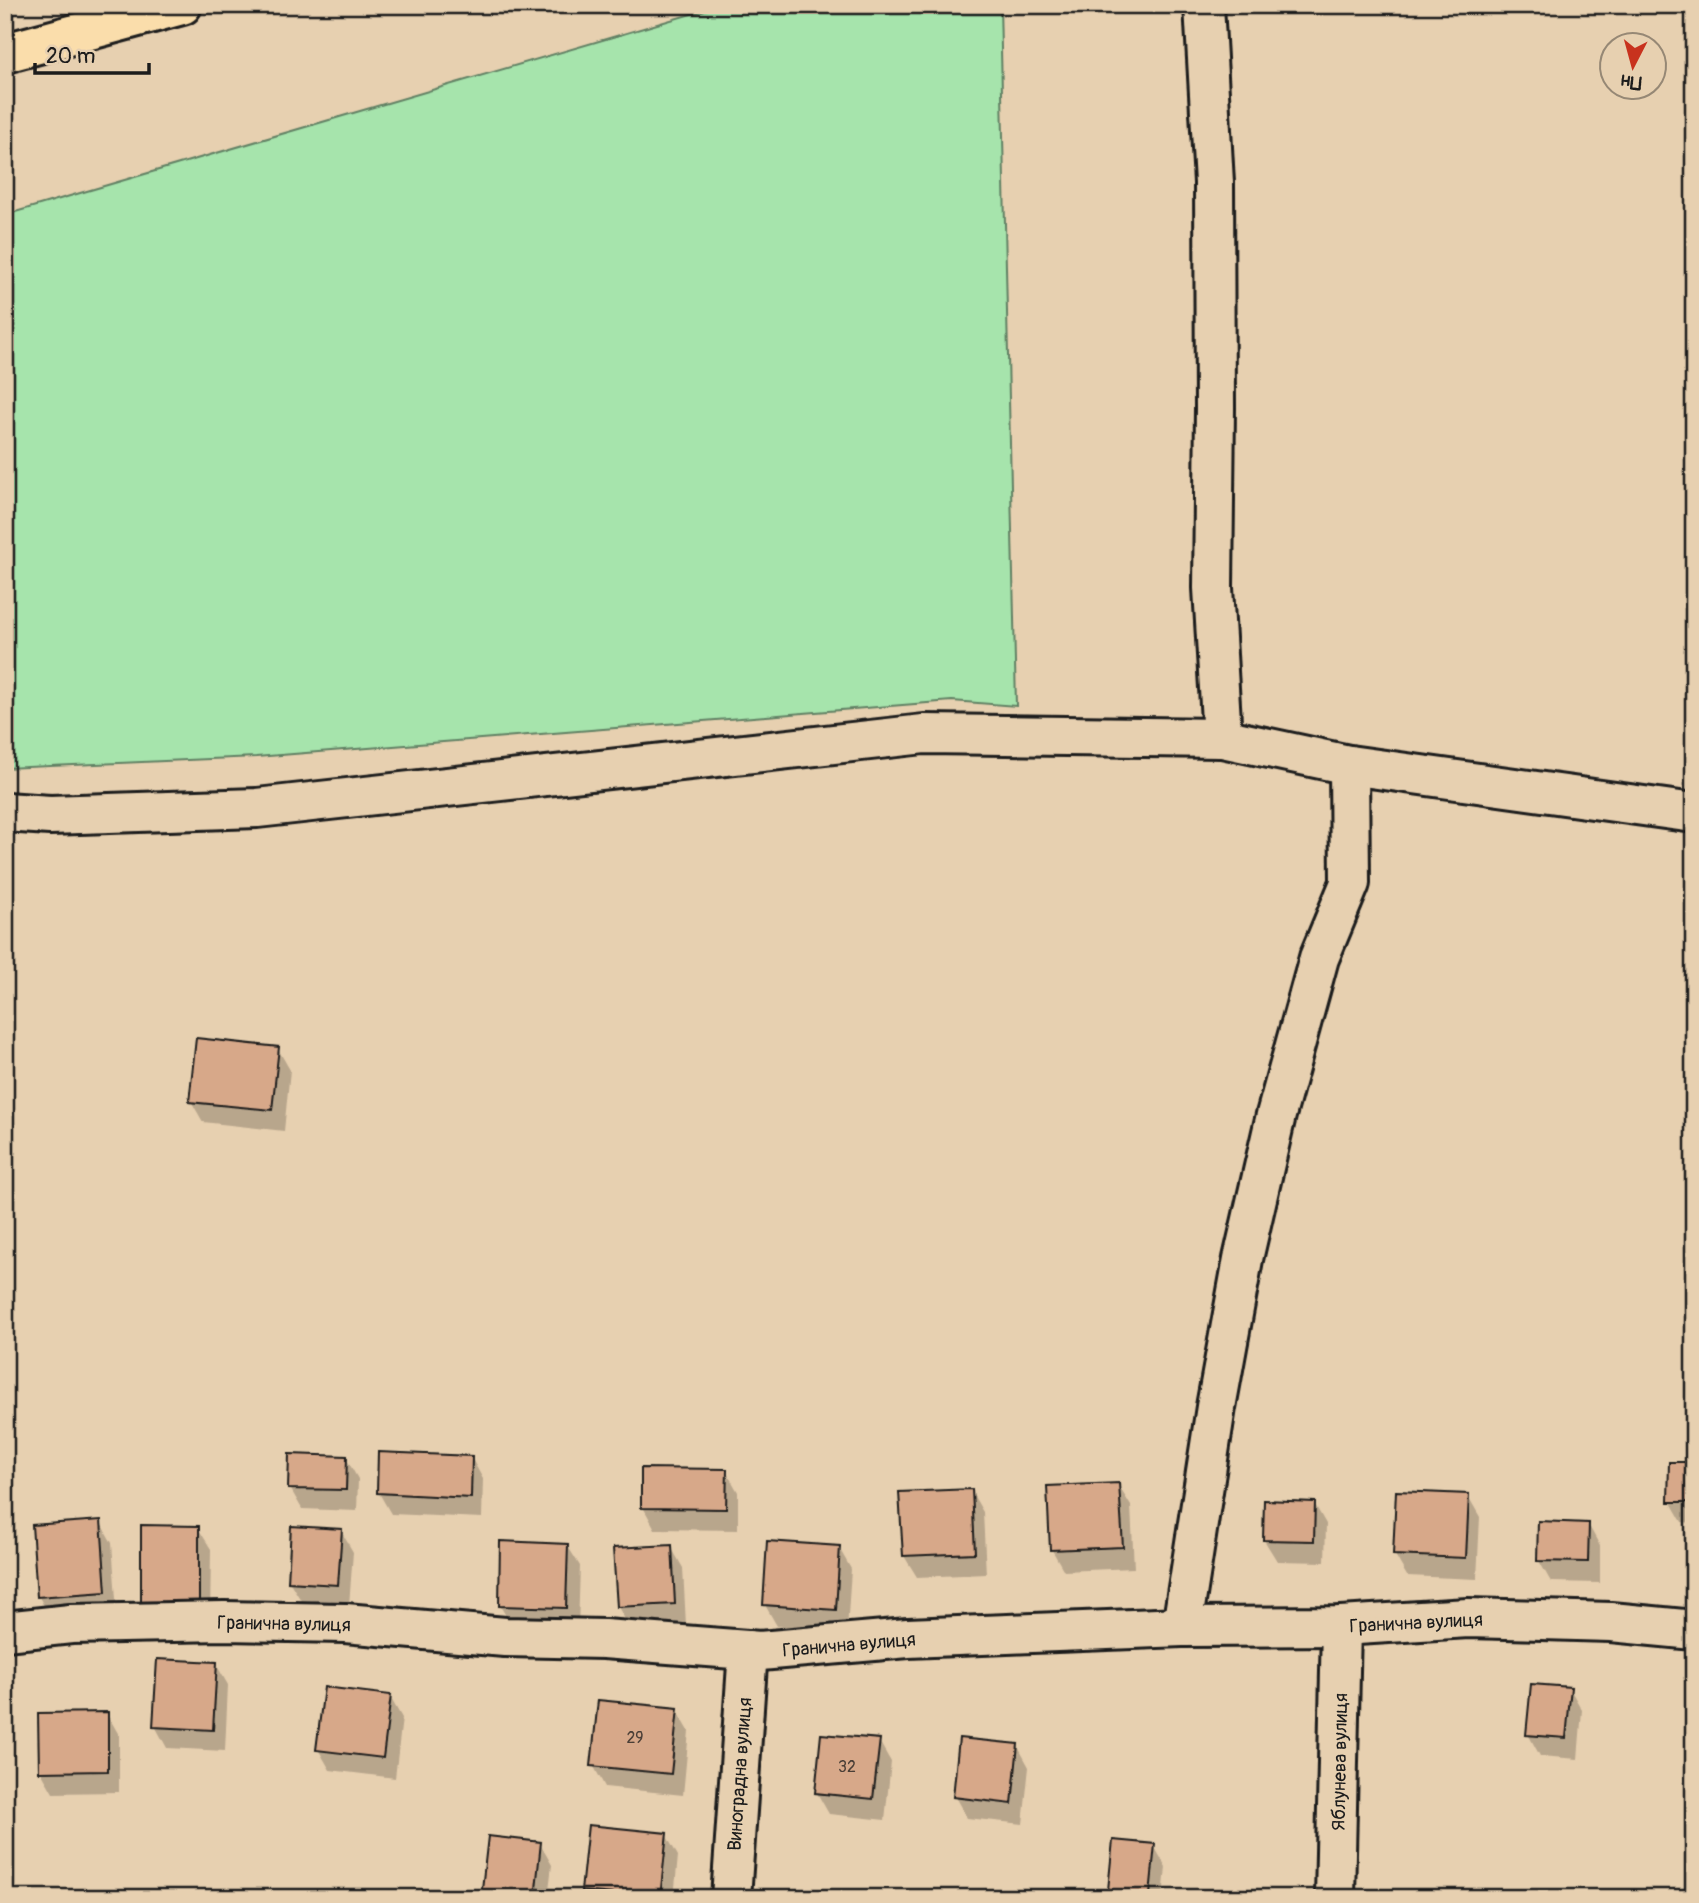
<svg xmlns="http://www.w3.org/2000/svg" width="1699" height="1903" font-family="Pangolin,sans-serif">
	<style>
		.green { fill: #a6e4ac; stroke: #618064; stroke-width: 2 }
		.shadow { fill: #0003 }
		.building { fill: #d7a889; stroke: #1c1c1c; stroke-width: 2 }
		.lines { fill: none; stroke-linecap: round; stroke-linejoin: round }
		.minor-casing { stroke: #1c1c1c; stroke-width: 44 }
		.highway-casing { stroke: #1c1c1c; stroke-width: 44 }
		.minor { stroke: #e7d0b0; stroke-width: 38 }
		.highway { stroke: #faddab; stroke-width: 38 }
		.labels { text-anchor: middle; stroke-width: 7; stroke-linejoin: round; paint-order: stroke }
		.number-label { font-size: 16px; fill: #4b3f37 }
		.street-label { font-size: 19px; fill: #1c1c1c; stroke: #e7d0b0 }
	</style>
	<rect width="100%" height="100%" fill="#e7d0b0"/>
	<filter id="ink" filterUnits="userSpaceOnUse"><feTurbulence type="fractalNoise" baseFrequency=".0143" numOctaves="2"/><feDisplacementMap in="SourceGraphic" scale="14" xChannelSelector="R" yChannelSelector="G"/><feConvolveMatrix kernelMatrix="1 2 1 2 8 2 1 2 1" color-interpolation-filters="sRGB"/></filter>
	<g filter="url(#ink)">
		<!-- green -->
		<polygon class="green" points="722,5 1000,5 1016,706 952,701 256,757 5,768 5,215"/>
		<!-- shadow -->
		<g class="shadow">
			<polygon points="278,1049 290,1070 284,1131 203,1122 191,1101"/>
			<polygon points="471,1457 483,1479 482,1518 391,1514 379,1493"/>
			<polygon points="346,1458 358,1479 357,1511 302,1509 290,1488"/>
			<polygon points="1694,1464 1694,1523 1682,1522 1670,1501"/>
			<polygon points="726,1471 738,1492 738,1530 655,1529 643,1507"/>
			<polygon points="1118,1485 1131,1506 1134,1568 1064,1571 1052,1550"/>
			<polygon points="971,1491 983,1512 986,1574 917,1577 904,1556"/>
			<polygon points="1468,1496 1480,1517 1477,1579 1407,1576 1395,1555"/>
			<polygon points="1314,1503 1326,1524 1325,1562 1277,1561 1264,1540"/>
			<polygon points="100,1522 112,1543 117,1613 51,1618 39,1597"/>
			<polygon points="1588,1524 1600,1546 1600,1583 1551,1582 1539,1561"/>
			<polygon points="198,1528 211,1549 210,1624 155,1623 143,1602"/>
			<polygon points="341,1531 353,1552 349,1606 302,1602 289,1581"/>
			<polygon points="567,1545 580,1566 578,1629 513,1627 500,1606"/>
			<polygon points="671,1547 683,1568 686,1625 630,1628 618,1607"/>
			<polygon points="839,1548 851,1569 847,1631 777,1626 765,1605"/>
			<polygon points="216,1664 228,1685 225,1751 167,1748 155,1726"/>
			<polygon points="1570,1689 1582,1710 1578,1759 1540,1756 1528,1734"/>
			<polygon points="390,1697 402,1718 395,1778 330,1770 318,1749"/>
			<polygon points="677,1710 689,1731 683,1795 605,1787 593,1765"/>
			<polygon points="107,1714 119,1735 119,1792 53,1793 41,1772"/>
			<polygon points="879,1741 891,1762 885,1820 829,1814 817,1793"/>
			<polygon points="1017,1745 1029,1767 1023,1824 967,1818 955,1797"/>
			<polygon points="666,1835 678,1856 674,1898 587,1898 582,1890"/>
			<polygon points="540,1844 552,1865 548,1898 483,1898"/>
			<polygon points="1154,1846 1166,1867 1163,1898 1114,1898 1110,1890"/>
		</g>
		<!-- building -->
		<g class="building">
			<polygon points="196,1038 279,1047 272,1110 189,1102"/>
			<polygon points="378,1452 472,1456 471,1498 377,1493"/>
			<polygon points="289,1454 347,1456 346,1490 288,1489"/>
			<polygon points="1669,1462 1694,1462 1694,1502 1668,1502"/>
			<polygon points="641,1468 727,1469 726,1509 641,1508"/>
			<polygon points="1119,1483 1123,1547 1050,1550 1047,1486"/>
			<polygon points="972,1489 975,1553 903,1556 899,1492"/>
			<polygon points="1396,1491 1469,1494 1466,1558 1393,1555"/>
			<polygon points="1264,1500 1315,1502 1314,1541 1263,1540"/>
			<polygon points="101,1520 106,1592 37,1597 32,1525"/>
			<polygon points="1538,1521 1589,1523 1588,1562 1537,1561"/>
			<polygon points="141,1525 199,1526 199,1603 141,1602"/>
			<polygon points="291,1526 342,1529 338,1585 288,1582"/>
			<polygon points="500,1541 568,1544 566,1608 499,1606"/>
			<polygon points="767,1541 840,1546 836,1610 763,1605"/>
			<polygon points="672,1545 675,1604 617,1607 613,1548"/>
			<polygon points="157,1659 217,1662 213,1730 153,1727"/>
			<polygon points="1531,1684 1571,1687 1566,1738 1526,1735"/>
			<polygon points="324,1687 391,1695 383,1758 316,1750"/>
			<polygon points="598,1700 678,1708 671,1774 591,1766"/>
			<polygon points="108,1712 108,1771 39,1772 38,1713"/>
			<polygon points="821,1734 880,1739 873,1799 815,1793"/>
			<polygon points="959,1738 1018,1744 1012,1804 953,1797"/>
			<polygon points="588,1825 667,1833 660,1898 581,1891"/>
			<polygon points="488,1836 541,1842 535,1898 481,1898"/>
			<polygon points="1113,1840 1155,1844 1150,1895 1108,1890"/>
		</g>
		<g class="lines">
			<!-- minor casing -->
			<g class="minor-casing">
				<g id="minor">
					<polyline points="1204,5 1214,183 1215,408 1213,588 1222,738"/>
					<polyline points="5,812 50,815 257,808 924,734 1222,738 1349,765 1694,813"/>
					<polyline points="1182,1627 1216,1407 1243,1259 1276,1115 1319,958 1350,883 1349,765"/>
					<polyline points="5,1631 71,1624 224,1621 345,1623 505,1637 604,1639 760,1651 908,1638 1182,1627 1341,1626 1468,1618 1611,1622 1694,1630"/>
					<polyline points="731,1898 748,1650"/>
					<polyline points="1335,1898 1341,1626"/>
				</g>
			</g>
			<!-- highway casing -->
			<g class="highway-casing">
				<polyline id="highway" points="5,53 182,5"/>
			</g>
			<!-- minor -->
			<use href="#minor" class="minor"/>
			<!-- highway -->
			<use href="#highway" class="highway"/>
		</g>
	</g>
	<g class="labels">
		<!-- number labels -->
		<g class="number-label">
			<text x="635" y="1743">29</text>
			<text x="847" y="1772">32</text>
		</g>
		<!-- street labels -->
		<g class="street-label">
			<text transform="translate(1416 1622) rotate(-3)" y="7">Гранична вулиця</text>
			<text transform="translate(284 1623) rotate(1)" y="7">Гранична вулиця</text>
			<text transform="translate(849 1644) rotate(-5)" y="7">Гранична вулиця</text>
			<text transform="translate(1339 1762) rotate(-89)" y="7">Яблунева вулиця</text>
			<text transform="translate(739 1774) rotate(-86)" y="7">Виноградна вулиця</text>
		</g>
	</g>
	<!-- margin -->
	<rect width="1699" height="1903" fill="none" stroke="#e7d0b0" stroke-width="28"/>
	<rect x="14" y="14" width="1671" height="1875" fill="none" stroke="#1c1c1c" stroke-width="2.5" filter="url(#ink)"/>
	<!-- north arrow -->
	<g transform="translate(1633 66) rotate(186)"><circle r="33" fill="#e7d0b0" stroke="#968875" stroke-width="2"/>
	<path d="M0-5L12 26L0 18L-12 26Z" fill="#c8321e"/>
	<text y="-10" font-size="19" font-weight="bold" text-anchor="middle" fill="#1c1c1c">Пн</text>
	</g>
	<!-- scale -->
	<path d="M35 63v10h114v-10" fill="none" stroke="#1c1c1c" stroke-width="3.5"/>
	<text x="46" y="63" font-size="21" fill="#1c1c1c" stroke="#e7d0b0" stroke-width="5" paint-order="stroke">20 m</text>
</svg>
